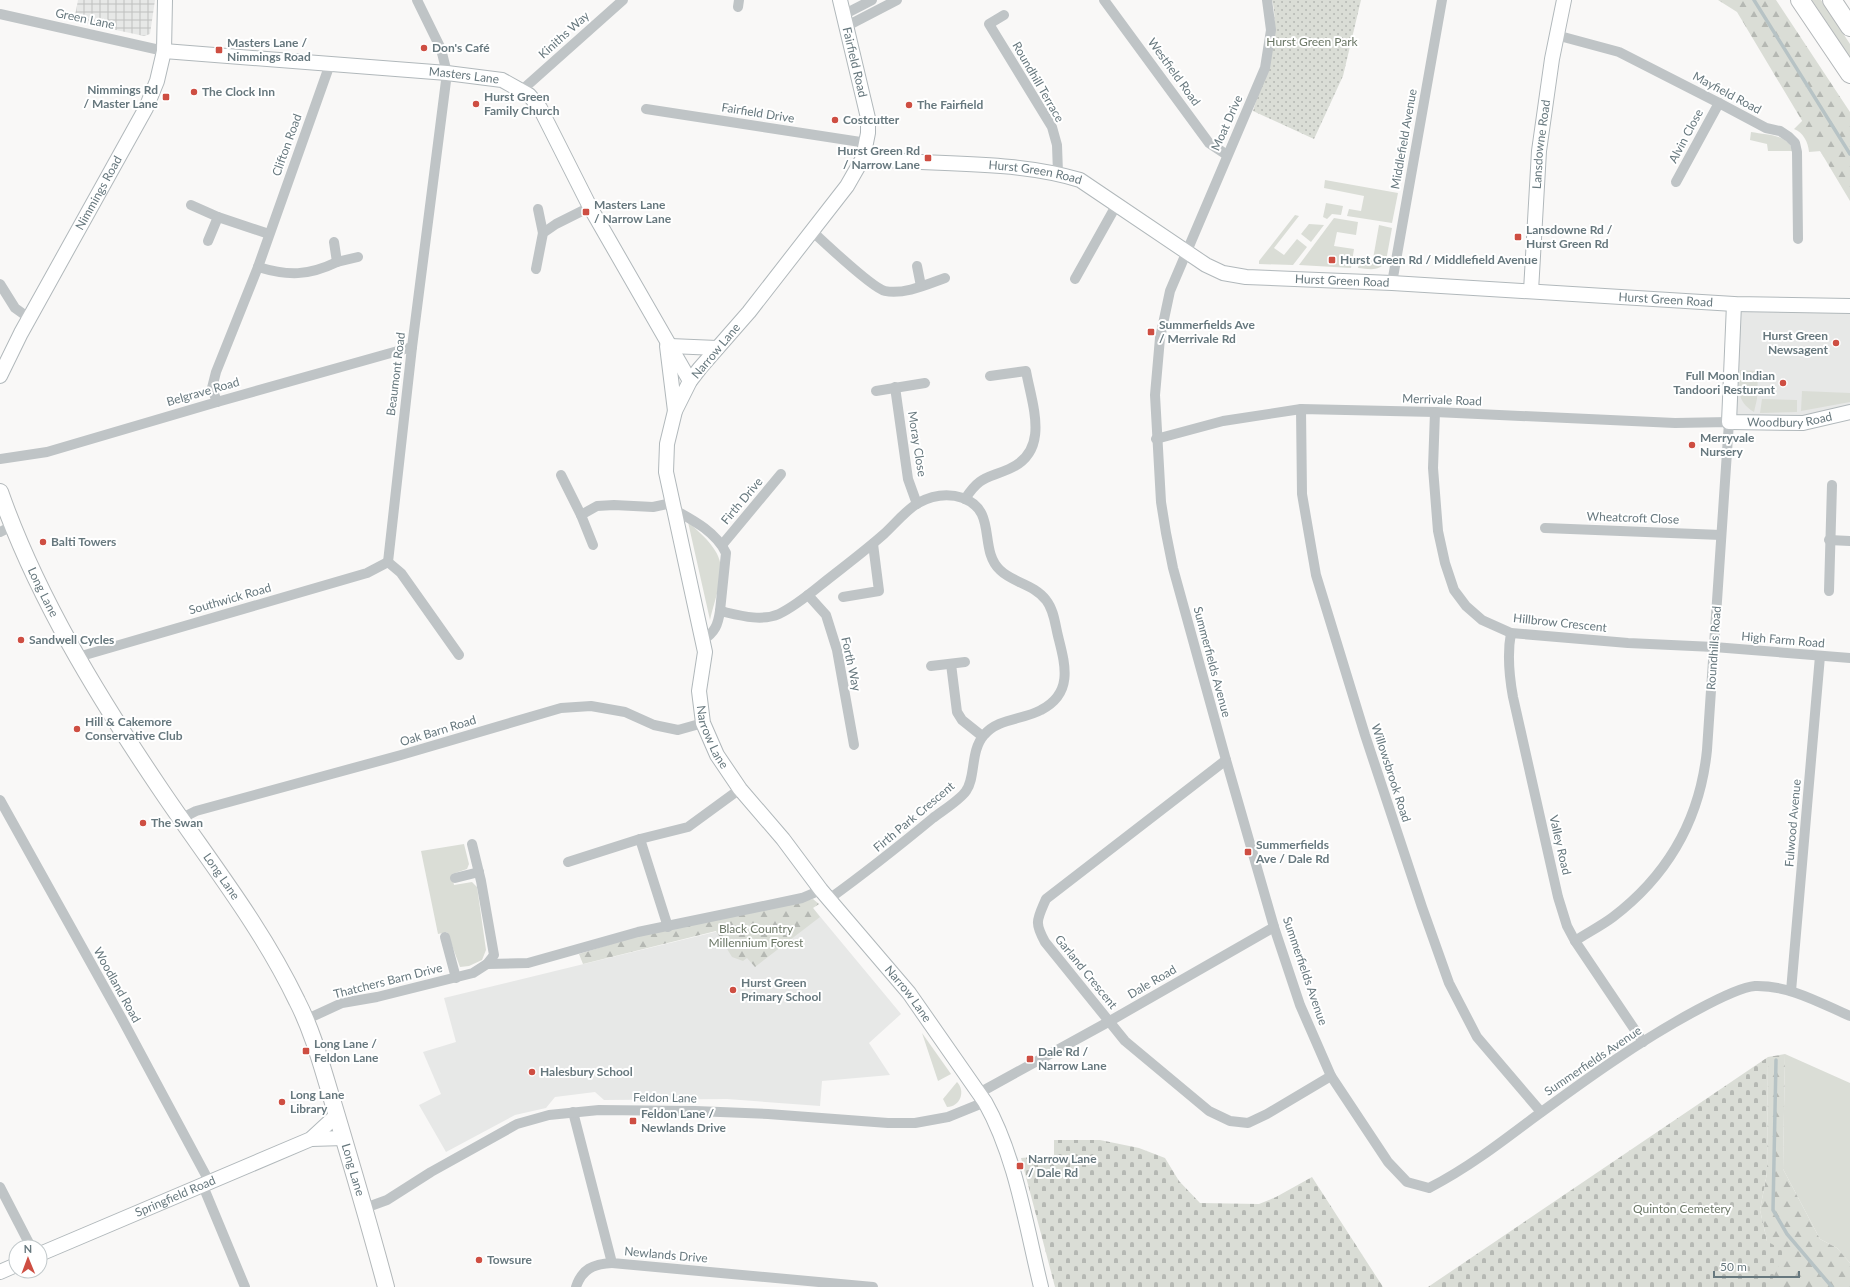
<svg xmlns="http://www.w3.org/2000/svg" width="1850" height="1287" font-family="Lato,sans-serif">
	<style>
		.built { fill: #e7e8e7 }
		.industrial { fill: url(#industrial-grid) }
		.green { fill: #daddd6 }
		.forest { fill: url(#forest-firs) }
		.cemetery { fill: url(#cemetery-stones) }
		.park { fill: url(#park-dots) }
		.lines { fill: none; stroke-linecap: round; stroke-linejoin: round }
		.stream { stroke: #b7c3c5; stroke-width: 3.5 }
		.secondary-casing { stroke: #b1b8bb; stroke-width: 16 }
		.primary-casing { stroke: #b3b8ba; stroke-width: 18 }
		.highway-casing { stroke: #b3b7b9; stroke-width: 20 }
		.street { stroke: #bfc4c6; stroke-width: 10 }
		.secondary { stroke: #fff; stroke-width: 14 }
		.primary { stroke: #fff; stroke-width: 16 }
		.highway { stroke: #fff; stroke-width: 18 }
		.poi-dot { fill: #ce4e42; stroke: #fff; stroke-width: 1.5 }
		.labels { text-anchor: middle; stroke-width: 4; stroke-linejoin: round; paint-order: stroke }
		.street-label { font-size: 12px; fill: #67787e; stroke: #fff }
		.park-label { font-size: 12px; fill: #6b7766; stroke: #fff }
		.poi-label { font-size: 12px; font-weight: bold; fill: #67787e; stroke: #fff; text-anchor: start }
	</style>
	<defs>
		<pattern id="industrial-grid" width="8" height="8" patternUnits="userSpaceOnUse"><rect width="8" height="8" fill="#e7e8e7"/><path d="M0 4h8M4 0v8" fill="none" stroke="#bfc1c0"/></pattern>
		<pattern id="forest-firs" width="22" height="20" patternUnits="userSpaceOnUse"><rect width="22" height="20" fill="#daddd6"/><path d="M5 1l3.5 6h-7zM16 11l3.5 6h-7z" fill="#b5b8b3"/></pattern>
		<pattern id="cemetery-stones" width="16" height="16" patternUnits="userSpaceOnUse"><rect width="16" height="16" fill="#daddd6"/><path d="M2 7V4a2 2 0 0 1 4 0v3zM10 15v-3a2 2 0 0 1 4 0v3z" fill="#b5b8b3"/></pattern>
		<pattern id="park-dots" width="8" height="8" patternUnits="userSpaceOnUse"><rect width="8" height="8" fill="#daddd6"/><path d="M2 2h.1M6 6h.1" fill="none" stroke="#b5b8b3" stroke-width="1.8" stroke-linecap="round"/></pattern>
	</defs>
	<rect width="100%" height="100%" fill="#f9f8f7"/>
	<!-- built -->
	<g class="built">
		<polygon points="1734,304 1850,306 1850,412 1729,422"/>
		<polygon points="813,908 901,1014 869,1043 890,1075 822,1081 820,1106 727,1099 604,1100 595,1092 555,1097 546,1108 515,1115 446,1152 419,1105 441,1094 423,1052 456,1042 444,998"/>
	</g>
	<!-- industrial -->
	<polygon class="industrial" points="78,0 155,0 150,34 144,36 74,21"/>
	<!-- green -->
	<g class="green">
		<polygon points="1812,0 1821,0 1850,44 1850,58"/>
		<path d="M 1803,120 L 1821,151 L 1809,152 C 1808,142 1803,132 1794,129 Z"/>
		<path d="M 1751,132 C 1768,135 1787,134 1793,151 L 1768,151 L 1767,144 L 1750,140 Z"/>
		<polygon points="1325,180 1398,193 1392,223 1347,216 1349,209 1361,211 1364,196 1324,188"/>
		<polygon points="1326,203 1343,206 1341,215 1332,214 1327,219 1323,217"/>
		<polygon points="1295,215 1299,216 1274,248 1284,255 1297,239 1307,247 1293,265 1259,264 1259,261"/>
		<polygon points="1334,218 1358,222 1356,235 1337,232 1334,246 1354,249 1351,268 1299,265"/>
		<polygon points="1309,224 1324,225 1311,242 1301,234"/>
		<path d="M 1379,225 L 1392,228 L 1386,261 C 1380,272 1369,269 1358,268 L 1360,257 L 1373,259 Z"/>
		<path d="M 1740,370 L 1758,371 L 1757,399 L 1754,412 C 1736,401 1739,389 1740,370 Z"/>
		<polygon points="1802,391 1850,393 1850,402 1801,411"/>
		<polygon points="1762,399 1797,400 1797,412 1760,413"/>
		<path d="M 688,522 C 732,560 724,567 710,620 Z"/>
		<polygon points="464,844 469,864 467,869 452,874 454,885 472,882 477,887 486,950 482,960 469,966 460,967 447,932 438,934 421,851"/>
		<polygon points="922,1033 951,1074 938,1081"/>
		<polygon points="1785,1054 1850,1083 1850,1263 1837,1248 1820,1239 1783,1169"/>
		<path d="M 957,1082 C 966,1091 960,1107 947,1107 L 943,1099 Z"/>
	</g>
	<!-- forest -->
	<g class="forest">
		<polygon points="1718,0 1776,0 1846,106 1850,112 1850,201 1737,12"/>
		<polygon points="813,899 819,904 813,908 820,917 755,967 747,958 743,961 732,957 716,931 583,964 579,954 634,937"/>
		<polygon points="1785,1054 1783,1169 1820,1239 1837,1248 1850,1263 1850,1287 1769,1287 1767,1241 1760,1210 1767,1173 1768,1057"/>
	</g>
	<!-- cemetery -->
	<g class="cemetery">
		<polygon points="1768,1057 1767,1173 1760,1210 1767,1241 1785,1252 1769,1287 1428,1287"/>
		<polygon points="1054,1140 1100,1140 1139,1148 1165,1158 1179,1181 1200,1203 1259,1204 1276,1197 1312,1177 1383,1287 1055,1287 1021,1158 1054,1155"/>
	</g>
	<!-- park -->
	<path class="park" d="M 1272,0 L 1361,0 L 1343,76 L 1314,139 L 1253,111 C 1263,80 1281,31 1272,0 Z"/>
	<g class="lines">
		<!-- stream -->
		<g class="stream">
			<polyline points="1754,0 1850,154"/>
			<polyline points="1776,1060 1773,1210 1787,1234 1832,1287"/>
		</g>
		<!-- secondary casing -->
		<g class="secondary-casing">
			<g id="secondary">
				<path id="s1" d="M 840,0 L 868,118 L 868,133 L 863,158 L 847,186 L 749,312 L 700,368 L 690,381 L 675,411 L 667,444 L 666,472 L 705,652 L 699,691 L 703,723 L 717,755 L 740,789 L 783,839 L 821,890 L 909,993 L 985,1102 C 1016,1157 1026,1226 1041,1287"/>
				<path id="s2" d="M 164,51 L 447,73 L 502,80 L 529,95 L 540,108 L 590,207 L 690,381"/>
				<path id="s3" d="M 863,158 C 935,166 1011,159 1080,180 L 1206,265 L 1223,273 L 1246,277 L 1392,283 L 1734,304 L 1850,306"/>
				<path id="s4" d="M 1531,291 L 1539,151 L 1552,59 L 1564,0"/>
				<path id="s5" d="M 1734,304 L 1729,422 L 1803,423 L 1850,412"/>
				<polyline points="667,346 675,411"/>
				<polyline points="670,346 717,348"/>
				<path id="s6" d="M 0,376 L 21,333 L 146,108 L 157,81 L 164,51 L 165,0"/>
				<polyline points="311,1139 344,1138"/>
				<path id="s7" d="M 40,1254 L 311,1139 L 337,1115"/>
				<polyline points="0,1272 16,1265"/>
			</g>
		</g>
		<!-- primary casing -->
		<g class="primary-casing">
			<g id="primary">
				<path id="s8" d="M 0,492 C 37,597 97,695 159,787 C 206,857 260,924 297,1001 C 314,1034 323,1071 334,1106 C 352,1166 370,1227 386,1287"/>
			</g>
		</g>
		<!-- highway casing -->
		<g class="highway-casing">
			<g id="highway">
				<polyline points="1800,0 1850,74"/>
				<polyline points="1832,0 1850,27"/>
			</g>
		</g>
		<!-- street -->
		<g class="street">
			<polyline points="417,0 441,49 447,73 412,347 388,562 401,573 459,655"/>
			<polyline points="1104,0 1209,143 1227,155"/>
			<path d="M 1267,0 L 1271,30 L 1265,68 L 1170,291 L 1160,338 L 1155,395 L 1161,502 L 1166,533 L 1173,568 L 1226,760 L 1274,927 L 1300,1005 L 1331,1076 L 1388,1162 L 1407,1182 L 1429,1188 C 1466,1169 1499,1144 1532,1119 C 1585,1080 1639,1041 1697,1010 C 1710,1003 1741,987 1755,986 C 1789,985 1820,1003 1850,1016"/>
			<polyline points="738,7 739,0"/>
			<polyline points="0,14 164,51"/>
			<polyline points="843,15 872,0"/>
			<polyline points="1004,15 989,24 1052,127 1057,145 1058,173"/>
			<polyline points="845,27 897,0"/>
			<polyline points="1556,35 1619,52 1719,103 1766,128 1780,131 1789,137 1795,143 1797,152 1798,239"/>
			<polyline points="522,90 623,0"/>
			<polyline points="646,109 867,143"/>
			<polyline points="1676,182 1719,103"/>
			<polyline points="191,205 218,217 269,234"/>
			<polyline points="538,209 543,233"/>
			<path d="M 813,232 C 825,243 872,288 885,291 C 904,295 928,284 945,278"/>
			<polyline points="208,241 218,217"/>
			<polyline points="334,242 337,262 358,257"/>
			<polyline points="917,266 921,286"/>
			<path d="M 258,267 C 288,276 308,276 337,262"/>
			<polyline points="536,269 543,233 556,224 590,207"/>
			<polyline points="1075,279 1117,204"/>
			<polyline points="1392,283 1442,0"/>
			<polyline points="0,284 15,308 29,318"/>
			<polyline points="895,387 908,479 917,504"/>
			<polyline points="876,391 925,383"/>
			<polyline points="217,402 212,388 216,372 258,267 330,64"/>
			<polyline points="1301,409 1302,494 1316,575 1365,735 1422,907 1449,983 1477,1037 1541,1112"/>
			<polyline points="1435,412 1433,468 1438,531 1445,563 1454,590 1466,606 1482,620 1511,633 1628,643 1714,647 1850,658"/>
			<path d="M 1156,439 L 1223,421 L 1301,409 L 1435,412 L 1675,423 L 1729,422 L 1707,750 C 1700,819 1668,875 1613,917 C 1601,926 1587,933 1575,941"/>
			<polyline points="0,459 47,452 217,402 412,347"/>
			<polyline points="561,475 581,515 593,545"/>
			<path d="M 965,499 C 980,476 986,479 1009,469 C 1051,451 1032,405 1026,371 L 990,376"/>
			<path d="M 673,509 C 693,520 716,532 726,553 L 720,611"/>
			<polyline points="581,515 597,506 614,505 653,507 672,503"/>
			<polyline points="1545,528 1721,535"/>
			<polyline points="0,532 12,526"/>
			<polyline points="1829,540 1850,541"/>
			<polyline points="722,545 781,474"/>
			<polyline points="1829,591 1832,485"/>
			<polyline points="808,595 826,615 837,650 854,745"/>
			<polyline points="843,597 879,591 873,544"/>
			<path d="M 1511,633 C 1507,654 1509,675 1513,697 L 1558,897 L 1567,926 L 1575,941 L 1643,1042"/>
			<path d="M 703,640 C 715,632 718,625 720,611 C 738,615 761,622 779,614 C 796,606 812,592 827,580 C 846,565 866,550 884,534 C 894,525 906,510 918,503 C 933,495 948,493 963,498 C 998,511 978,549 1000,570 C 1013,583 1034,584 1046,600 C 1054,610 1055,624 1058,636 C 1065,664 1074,693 1041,710 C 1023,720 998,718 984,735 C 970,751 976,777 966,791 C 960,800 942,811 933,818 C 899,846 865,873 829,899"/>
			<polyline points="78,657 367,573 388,562"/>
			<polyline points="951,664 957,712 962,720 982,736"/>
			<polyline points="931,666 965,662"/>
			<path d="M 1226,760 L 1046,899 C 1037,920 1034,922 1045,942 L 1125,1041 L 1209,1111 L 1230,1121 L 1248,1123 L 1267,1114 L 1331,1076"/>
			<polyline points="0,800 122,1019 210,1183"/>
			<polyline points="182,818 196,811 401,755 561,708 591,706 625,712 654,725 678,730 703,723"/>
			<polyline points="640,839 668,927"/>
			<polyline points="568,862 640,839 688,827 740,789"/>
			<polyline points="455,878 479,872"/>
			<polyline points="445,937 456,978"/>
			<polyline points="487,964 528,963 638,932 802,898 821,890"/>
			<polyline points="1791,991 1820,656"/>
			<polyline points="305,1020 342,1003 377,997 473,973 487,964 494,955 481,881 472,844"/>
			<polyline points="979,1093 1110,1021 1274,927"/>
			<polyline points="573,1112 612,1263 873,1287"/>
			<polyline points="203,1186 245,1287"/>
			<polyline points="0,1187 31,1247"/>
			<polyline points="365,1208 387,1200 431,1172 517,1124 549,1115 599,1110 695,1111 768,1114 888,1123 915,1123 948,1117 985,1102"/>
			<path d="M 576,1287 C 582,1269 593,1264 612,1263"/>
		</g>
		<!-- secondary -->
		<use href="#secondary" class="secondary"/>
		<!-- primary -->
		<use href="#primary" class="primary"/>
		<!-- highway -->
		<use href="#highway" class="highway"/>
	</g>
	<!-- markers -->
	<g class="poi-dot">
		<circle cx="424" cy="48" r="4"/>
		<rect x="215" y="46" width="8" height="8" rx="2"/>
		<circle cx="194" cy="92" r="4"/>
		<rect x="162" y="93" width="8" height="8" rx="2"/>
		<circle cx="476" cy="104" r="4"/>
		<circle cx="909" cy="105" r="4"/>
		<circle cx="835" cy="120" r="4"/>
		<rect x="924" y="154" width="8" height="8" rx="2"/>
		<rect x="582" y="208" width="8" height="8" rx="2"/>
		<rect x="1514" y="233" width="8" height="8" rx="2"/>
		<rect x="1328" y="256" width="8" height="8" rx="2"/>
		<rect x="1147" y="328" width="8" height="8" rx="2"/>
		<circle cx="1836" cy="343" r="4"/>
		<circle cx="1783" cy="383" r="4"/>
		<circle cx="1692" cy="445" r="4"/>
		<circle cx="43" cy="542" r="4"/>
		<circle cx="21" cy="640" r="4"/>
		<circle cx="77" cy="729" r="4"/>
		<circle cx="143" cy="823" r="4"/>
		<rect x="1244" y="848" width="8" height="8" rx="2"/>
		<circle cx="733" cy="990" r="4"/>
		<rect x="302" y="1047" width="8" height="8" rx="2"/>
		<rect x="1026" y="1055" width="8" height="8" rx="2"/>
		<circle cx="532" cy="1072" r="4"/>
		<circle cx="282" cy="1102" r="4"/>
		<rect x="629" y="1117" width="8" height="8" rx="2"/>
		<rect x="1016" y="1162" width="8" height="8" rx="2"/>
		<circle cx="479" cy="1260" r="4"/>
	</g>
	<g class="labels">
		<!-- street labels -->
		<g class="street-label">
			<text transform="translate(85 19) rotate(12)" y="4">Green Lane</text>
			<text transform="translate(564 35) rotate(-42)" y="4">Kiniths Way</text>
			<text dy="4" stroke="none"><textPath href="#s1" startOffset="64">Fairfield Road</textPath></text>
			<text transform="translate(1174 72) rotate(54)" y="4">Westfield Road</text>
			<text dy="4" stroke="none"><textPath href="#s2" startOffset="301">Masters Lane</textPath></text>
			<text transform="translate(1038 82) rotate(60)" y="4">Roundhill Terrace</text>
			<text transform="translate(1727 93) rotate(28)" y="4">Mayfield Road</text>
			<text transform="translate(758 113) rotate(9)" y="4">Fairfield Drive</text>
			<text transform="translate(1227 123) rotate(-66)" y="4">Moat Drive</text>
			<text transform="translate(1686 136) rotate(-62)" y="4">Alvin Close</text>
			<text transform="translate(1404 139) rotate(-80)" y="4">Middlefield Avenue</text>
			<text transform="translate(287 145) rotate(-70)" y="4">Clifton Road</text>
			<text dy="4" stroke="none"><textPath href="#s4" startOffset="147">Lansdowne Road</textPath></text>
			<text dy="4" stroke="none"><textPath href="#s3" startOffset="173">Hurst Green Road</textPath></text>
			<text dy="4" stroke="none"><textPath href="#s6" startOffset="208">Nimmings Road</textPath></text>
			<text dy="4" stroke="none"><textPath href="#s3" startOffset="509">Hurst Green Road</textPath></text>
			<text dy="4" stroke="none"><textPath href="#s3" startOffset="833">Hurst Green Road</textPath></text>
			<text transform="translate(716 351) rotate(-50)" y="4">Narrow Lane</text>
			<text transform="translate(396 374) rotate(-83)" y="4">Beaumont Road</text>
			<text transform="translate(203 392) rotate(-16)" y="4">Belgrave Road</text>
			<text transform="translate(1442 400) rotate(2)" y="4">Merrivale Road</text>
			<text dy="4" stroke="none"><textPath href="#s5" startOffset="179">Woodbury Road</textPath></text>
			<text transform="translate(917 444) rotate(81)" y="4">Moray Close</text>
			<text transform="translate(742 501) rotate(-50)" y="4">Firth Drive</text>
			<text transform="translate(1633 518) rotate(2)" y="4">Wheatcroft Close</text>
			<text dy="4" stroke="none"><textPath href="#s8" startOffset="109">Long Lane</textPath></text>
			<text transform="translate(230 599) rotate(-16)" y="4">Southwick Road</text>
			<text transform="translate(1560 623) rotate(6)" y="4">Hillbrow Crescent</text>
			<text transform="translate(1783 640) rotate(5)" y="4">High Farm Road</text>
			<text transform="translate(1714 648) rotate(-86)" y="4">Roundhills Road</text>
			<text transform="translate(1212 662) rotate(75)" y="4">Summerfields Avenue</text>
			<text transform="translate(851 664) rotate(78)" y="4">Forth Way</text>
			<text transform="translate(438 731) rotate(-17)" y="4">Oak Barn Road</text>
			<text dy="4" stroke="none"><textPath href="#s1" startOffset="812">Narrow Lane</textPath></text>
			<text transform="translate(1391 773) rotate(72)" y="4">Willowsbrook Road</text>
			<text transform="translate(914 817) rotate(-40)" y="4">Firth Park Crescent</text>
			<text transform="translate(1793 823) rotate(-85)" y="4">Fulwood Avenue</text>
			<text transform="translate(1560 845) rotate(77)" y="4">Valley Road</text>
			<text dy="4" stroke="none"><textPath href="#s8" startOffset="445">Long Lane</textPath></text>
			<text transform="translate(1305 971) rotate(71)" y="4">Summerfields Avenue</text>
			<text transform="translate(1086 972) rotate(51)" y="4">Garland Crescent</text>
			<text transform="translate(388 981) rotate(-14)" y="4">Thatchers Barn Drive</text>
			<text transform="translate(1152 982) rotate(-30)" y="4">Dale Road</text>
			<text transform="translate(117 985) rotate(61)" y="4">Woodland Road</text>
			<text dy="4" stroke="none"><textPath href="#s1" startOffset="1137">Narrow Lane</textPath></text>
			<text transform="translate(1593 1061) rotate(-34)" y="4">Summerfields Avenue</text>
			<text transform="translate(665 1098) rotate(1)" y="4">Feldon Lane</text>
			<text dy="4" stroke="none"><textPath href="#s8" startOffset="769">Long Lane</textPath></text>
			<text dy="4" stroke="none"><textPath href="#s7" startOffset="147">Springfield Road</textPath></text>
			<text transform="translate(666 1255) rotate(5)" y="4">Newlands Drive</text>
		</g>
		<!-- park labels -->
		<g class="park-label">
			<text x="1312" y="46">Hurst Green Park</text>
			<text x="756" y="933">Black Country<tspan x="756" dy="14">Millennium Forest</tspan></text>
			<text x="1682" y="1213">Quinton Cemetery</text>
		</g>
		<!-- poi labels -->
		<g class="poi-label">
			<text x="227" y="47">Masters Lane /<tspan x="227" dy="14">Nimmings Road</tspan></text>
			<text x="432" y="52">Don's Café</text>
			<text x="158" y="94" text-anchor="end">Nimmings Rd<tspan x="158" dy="14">/ Master Lane</tspan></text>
			<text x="202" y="96">The Clock Inn</text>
			<text x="484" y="101">Hurst Green<tspan x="484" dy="14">Family Church</tspan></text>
			<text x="917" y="109">The Fairfield</text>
			<text x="843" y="124">Costcutter</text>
			<text x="920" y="155" text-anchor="end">Hurst Green Rd<tspan x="920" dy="14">/ Narrow Lane</tspan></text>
			<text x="594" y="209">Masters Lane<tspan x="594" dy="14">/ Narrow Lane</tspan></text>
			<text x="1526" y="234">Lansdowne Rd /<tspan x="1526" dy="14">Hurst Green Rd</tspan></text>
			<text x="1340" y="264">Hurst Green Rd / Middlefield Avenue</text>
			<text x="1159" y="329">Summerfields Ave<tspan x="1159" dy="14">/ Merrivale Rd</tspan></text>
			<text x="1828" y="340" text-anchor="end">Hurst Green<tspan x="1828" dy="14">Newsagent</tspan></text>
			<text x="1775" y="380" text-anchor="end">Full Moon Indian<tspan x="1775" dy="14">Tandoori Resturant</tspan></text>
			<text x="1700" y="442">Merryvale<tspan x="1700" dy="14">Nursery</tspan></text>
			<text x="51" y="546">Balti Towers</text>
			<text x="29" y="644">Sandwell Cycles</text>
			<text x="85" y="726">Hill &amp; Cakemore<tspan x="85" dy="14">Conservative Club</tspan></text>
			<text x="151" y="827">The Swan</text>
			<text x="1256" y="849">Summerfields<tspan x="1256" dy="14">Ave / Dale Rd</tspan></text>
			<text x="741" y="987">Hurst Green<tspan x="741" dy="14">Primary School</tspan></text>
			<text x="314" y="1048">Long Lane /<tspan x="314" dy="14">Feldon Lane</tspan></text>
			<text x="1038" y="1056">Dale Rd /<tspan x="1038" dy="14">Narrow Lane</tspan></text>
			<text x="540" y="1076">Halesbury School</text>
			<text x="290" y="1099">Long Lane<tspan x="290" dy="14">Library</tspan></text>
			<text x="641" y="1118">Feldon Lane /<tspan x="641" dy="14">Newlands Drive</tspan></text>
			<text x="1028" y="1163">Narrow Lane<tspan x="1028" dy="14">/ Dale Rd</tspan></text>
			<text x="487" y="1264">Towsure</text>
		</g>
	</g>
	<!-- north arrow -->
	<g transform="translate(28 1259) rotate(359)"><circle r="19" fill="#ffffff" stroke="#c2c9cb"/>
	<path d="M0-3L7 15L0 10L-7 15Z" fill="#ce4e42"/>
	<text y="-6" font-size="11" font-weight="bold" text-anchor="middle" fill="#67787e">N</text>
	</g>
	<!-- scale -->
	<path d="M1714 1271v6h85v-6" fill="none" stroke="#67787e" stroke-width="2"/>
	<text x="1720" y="1271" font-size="12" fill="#67787e" stroke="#ffffff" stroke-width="3" paint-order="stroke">50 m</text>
</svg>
